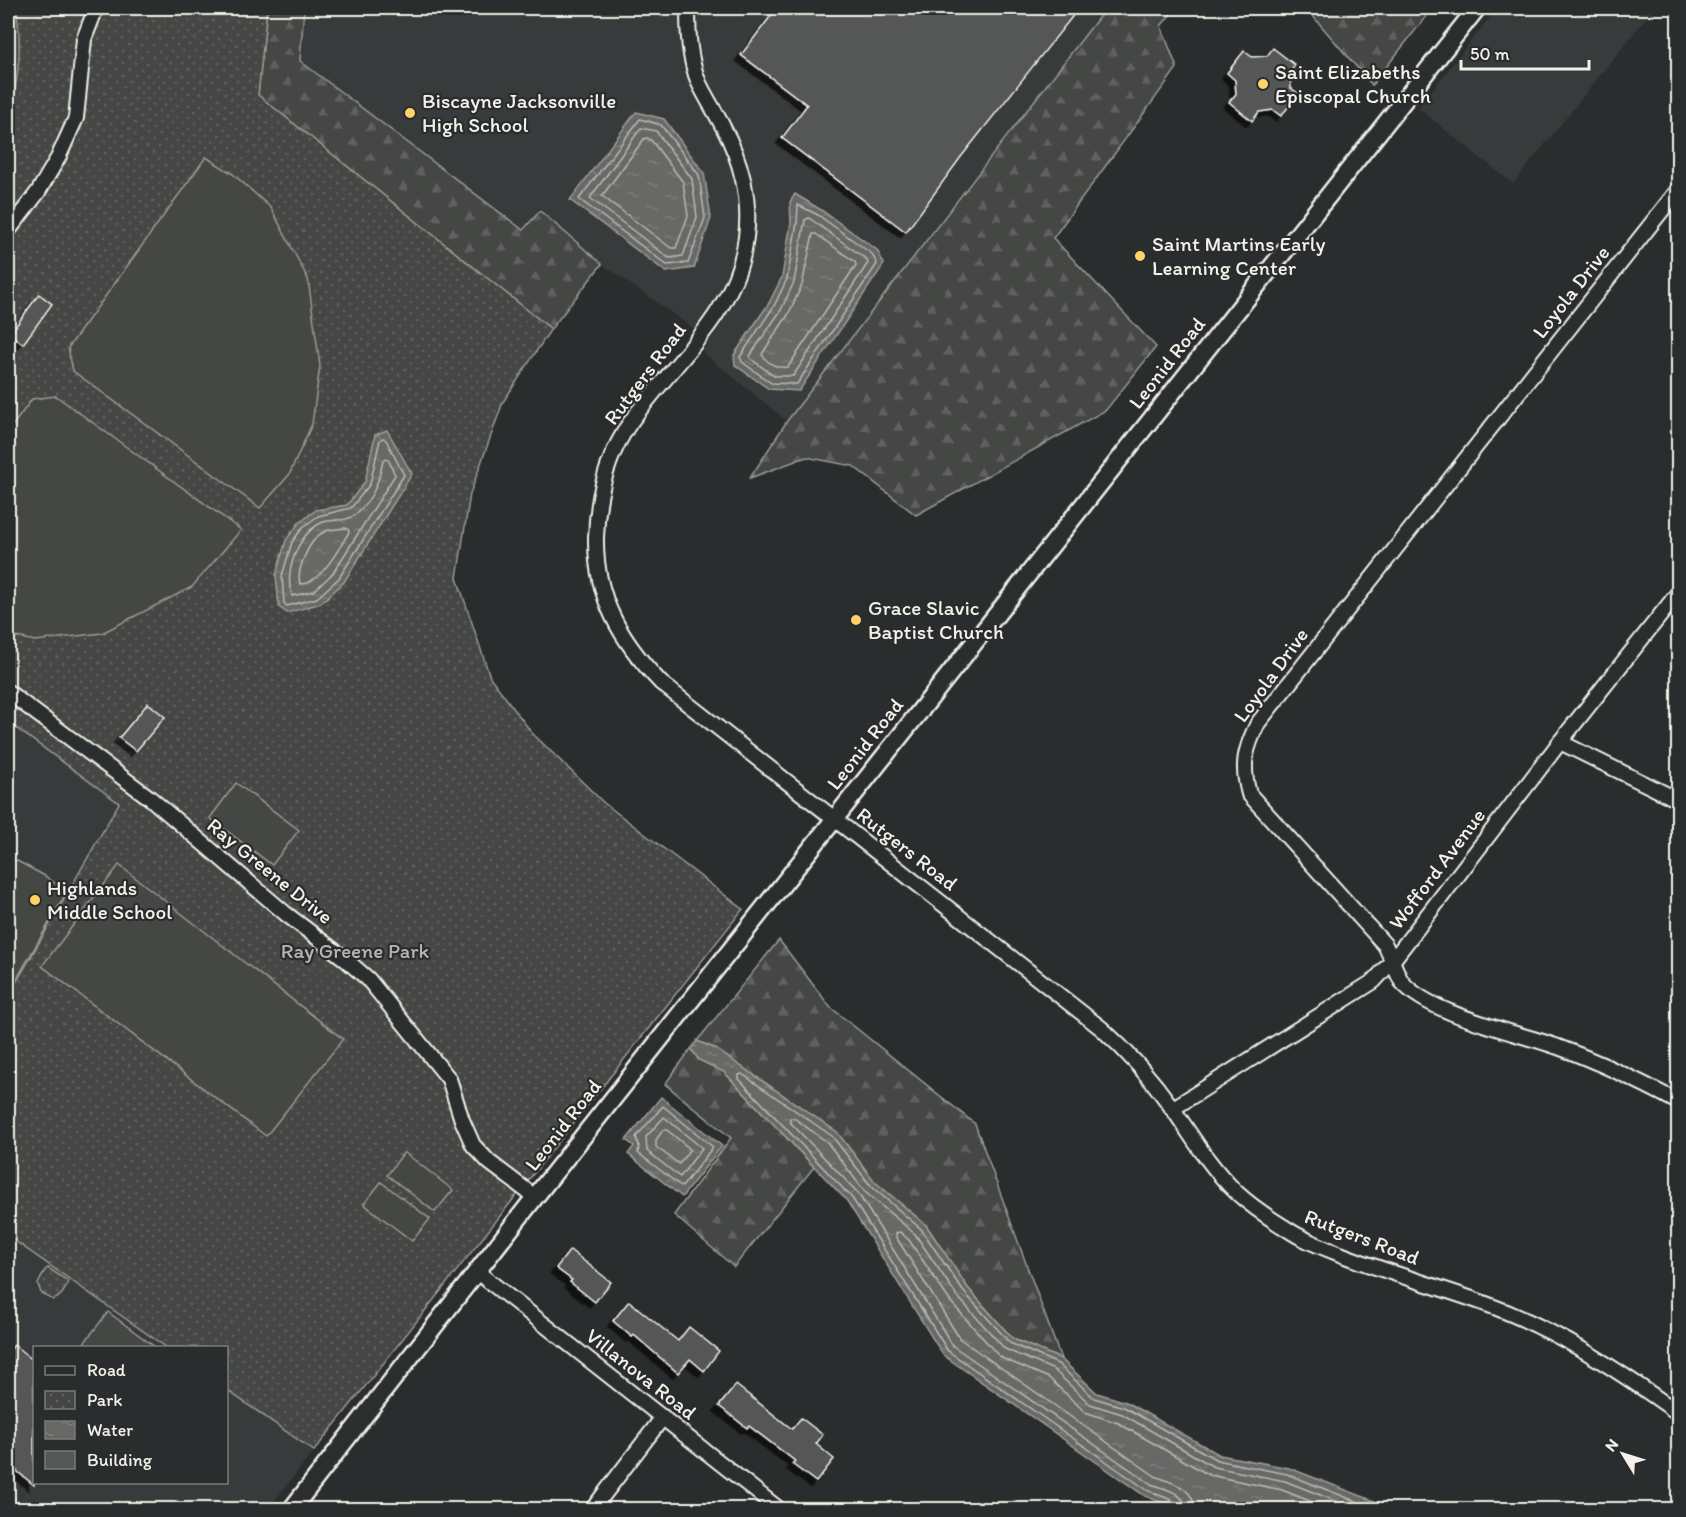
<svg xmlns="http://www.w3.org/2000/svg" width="1686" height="1517" font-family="Itim,sans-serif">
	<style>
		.built { fill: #373a3a }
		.forest { fill: url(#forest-firs); stroke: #9c9c96; stroke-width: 1.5 }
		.park { fill: url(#park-dots); stroke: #9c9c96; stroke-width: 1.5 }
		.pitch { fill: #444645; stroke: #9c9c96; stroke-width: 1.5 }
		.water { fill: url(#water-ripples); stroke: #9f9f9a; stroke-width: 1.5 }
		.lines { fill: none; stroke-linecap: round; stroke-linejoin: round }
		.shore { stroke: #bcbab4; stroke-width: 1.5 }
		.building { fill: #555756; stroke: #f4f1e8; stroke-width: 1.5; filter: url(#shadow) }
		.minor-casing { stroke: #f4f1e8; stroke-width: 18 }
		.tertiary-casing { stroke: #f4f1e8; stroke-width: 21 }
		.minor { stroke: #2a2d2e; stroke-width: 14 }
		.tertiary { stroke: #2a2d2e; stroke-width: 16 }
		.poi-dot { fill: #ffd166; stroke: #2a2d2e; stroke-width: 2 }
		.labels { text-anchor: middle; stroke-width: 4.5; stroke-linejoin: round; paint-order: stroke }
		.poi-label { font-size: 21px; fill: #f4f1e8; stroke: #2a2d2e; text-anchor: start }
		.street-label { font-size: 21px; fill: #f4f1e8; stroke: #2a2d2e }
		.park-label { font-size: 21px; fill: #b6b5af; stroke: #2a2d2e }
	</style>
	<defs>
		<pattern id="forest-firs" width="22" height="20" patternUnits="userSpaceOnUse" patternTransform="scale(1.5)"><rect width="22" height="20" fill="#444645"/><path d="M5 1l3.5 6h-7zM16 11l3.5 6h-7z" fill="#606160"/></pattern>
		<pattern id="park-dots" width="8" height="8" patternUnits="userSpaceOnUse" patternTransform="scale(1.5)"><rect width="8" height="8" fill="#444645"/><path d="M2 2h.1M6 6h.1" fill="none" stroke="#606160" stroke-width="1.8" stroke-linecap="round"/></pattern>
		<pattern id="water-ripples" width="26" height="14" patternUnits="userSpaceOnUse" patternTransform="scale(1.5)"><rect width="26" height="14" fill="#676866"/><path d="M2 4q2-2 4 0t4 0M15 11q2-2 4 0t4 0" fill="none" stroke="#7d7e7c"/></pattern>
		<filter id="shadow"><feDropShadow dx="-5.5" dy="5.5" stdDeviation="0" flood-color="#0009"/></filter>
	</defs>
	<rect width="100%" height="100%" fill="#2a2d2e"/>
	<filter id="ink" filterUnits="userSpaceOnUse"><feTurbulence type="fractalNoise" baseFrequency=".0167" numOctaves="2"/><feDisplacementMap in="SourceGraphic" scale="12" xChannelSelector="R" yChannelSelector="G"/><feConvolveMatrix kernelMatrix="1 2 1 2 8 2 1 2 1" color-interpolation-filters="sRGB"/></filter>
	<g filter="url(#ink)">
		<!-- built -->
		<g class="built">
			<polygon points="304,8 1106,8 787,421 702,352 710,340 602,264 540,211 524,231 300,61"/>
			<polygon points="1497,8 1654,8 1513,184 1418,108"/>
			<polygon points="8,722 119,803 8,997"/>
			<polygon points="8,1236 166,1347 34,1348 34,1482 226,1482 227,1390 314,1451 268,1509 8,1509"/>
		</g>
		<!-- forest -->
		<g class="forest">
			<polygon points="267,8 304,8 300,61 523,230 540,211 602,264 551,329 258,95"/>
			<polygon points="1106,8 1176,8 1161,26 1177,68 1053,238 1156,347 1106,410 916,515 853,466 806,457 750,478 787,421"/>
			<polygon points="1306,8 1433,8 1372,85"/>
			<polygon points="779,940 830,1007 975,1124 1061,1359 1013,1339 968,1288 926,1225 875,1182 837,1132 714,1048 697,1041"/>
			<polygon points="691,1049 699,1060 724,1072 814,1167 734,1267 674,1215 731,1138 665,1084"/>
		</g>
		<!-- park -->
		<g class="park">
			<polygon points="8,8 267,8 258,95 551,329 503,402 470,494 457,578 490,677 532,733 604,803 743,909 314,1451 227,1390 226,1348 166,1347 8,1236 8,997 119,803 8,722"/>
			<path d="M 48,1268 L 68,1281 C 66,1289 61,1297 53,1300 L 41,1293 L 38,1284 L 45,1270 Z"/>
		</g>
		<!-- pitch -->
		<g class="pitch">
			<path d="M 8,8 L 16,8 C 23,46 19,81 8,118 Z"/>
			<polygon points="206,157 233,174 271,208 308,279 320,366 312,424 289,475 260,508 73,371 68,348"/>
			<polygon points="56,396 241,530 192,587 102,633 35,641 8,635 8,432 32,399"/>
			<polygon points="236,783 299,830 272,865 210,818"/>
			<polygon points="8,856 45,876 67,892 8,994"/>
			<polygon points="119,865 343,1039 266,1136 42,966"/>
			<polygon points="404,1152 453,1190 435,1212 387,1175"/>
			<polygon points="381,1182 430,1219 412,1241 364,1204"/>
			<polygon points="108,1312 155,1347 81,1347"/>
		</g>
		<!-- water -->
		<g class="water">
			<polygon points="636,112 664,119 704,173 711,218 694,268 666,272 570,200"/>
			<polygon points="795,194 821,210 877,250 884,264 799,391 769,389 735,365 734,355 769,303 782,277 791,222 790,202"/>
			<polygon points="387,430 412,474 344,582 321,603 287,613 279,607 276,575 286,540 299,523 316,510 347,505 365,482 375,435"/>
			<polygon points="697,1041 714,1048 837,1132 875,1182 926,1225 968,1288 1013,1339 1061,1359 1097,1393 1126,1402 1220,1455 1289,1468 1395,1509 1179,1509 1145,1496 943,1355 847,1201 724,1072 699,1060 691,1049"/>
			<polygon points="661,1097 722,1146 682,1197 628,1154 634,1146 626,1140"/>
		</g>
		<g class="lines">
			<!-- shore -->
			<g class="shore">
				<polygon points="640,119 661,125 699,175 705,218 688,263 667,265 579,199"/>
				<polygon points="641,128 656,131 692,179 697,217 683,256 669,258 590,198"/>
				<polygon points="647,138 651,140 683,182 688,216 676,248 671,248 602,196 644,139"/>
				<polygon points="798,205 818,215 872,254 877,264 797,384 771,383 742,362 740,357 774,306 787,279 797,223"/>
				<polygon points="809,218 866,259 868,263 793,376 774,376 751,359 750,356 781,310 794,282 805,220"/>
				<path d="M 813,234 L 816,234 L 855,262 L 856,265 L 788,367 C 778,369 766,363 762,354 L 788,315 L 802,285 Z"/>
				<polygon points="383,438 386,440 404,475 339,578 317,598 287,606 284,603 282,576 292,542 303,527 318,516 351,508 370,484 380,440"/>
				<path d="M 386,459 L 389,461 L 395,475 L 333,573 L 314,591 L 292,596 C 284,573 297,535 321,523 C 331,518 347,523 356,514 C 374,497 378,484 383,461 Z"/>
				<path d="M 345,528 L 348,529 L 349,532 C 339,548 321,584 300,584 C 296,569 310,537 326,531 C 332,529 339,529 345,528 Z"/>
				<polygon points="663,1106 713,1147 682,1187 638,1153 639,1146 636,1137"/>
				<polygon points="664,1117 702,1148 680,1177 647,1151 646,1137"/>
				<polygon points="663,1130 667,1130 690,1149 679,1164 656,1147 656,1140"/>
				<polyline points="1179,1510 1176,1502 1147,1490 948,1351 852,1198 739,1079 739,1075 742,1074 832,1136 871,1186 921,1229 963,1291 1010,1343 1058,1364 1094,1398 1124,1407 1217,1460 1287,1474 1378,1510"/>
				<path d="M 1186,1510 C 1185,1492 1165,1489 1151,1484 L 953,1346 L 858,1193 L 790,1122 L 790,1118 L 794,1118 L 827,1142 L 865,1192 L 915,1234 L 957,1296 L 1005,1349 L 1054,1370 L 1090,1404 L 1122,1414 L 1214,1467 L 1285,1481 L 1358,1510"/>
				<path d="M 1195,1510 C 1194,1487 1173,1483 1155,1476 L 960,1339 L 896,1237 L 896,1233 L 900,1232 L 909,1240 L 950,1301 L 997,1354 L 1004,1359 L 1049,1378 L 1085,1412 L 1118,1423 L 1209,1475 L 1282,1490 L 1333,1510"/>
			</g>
		</g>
		<!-- building -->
		<g class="building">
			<polygon points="777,8 1079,8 961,157 906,232 782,138 807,105 741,55"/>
			<polygon points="1273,48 1295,65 1290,73 1291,88 1299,94 1281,116 1273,110 1259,112 1252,121 1229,102 1236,94 1235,80 1227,73 1244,51 1252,57 1267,56"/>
			<polygon points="39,294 52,304 23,344 10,334"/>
			<polygon points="148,703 165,717 136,751 119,738"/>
			<polygon points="570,1250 611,1282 595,1302 570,1282 572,1280 556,1268"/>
			<polygon points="629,1301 678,1341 689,1327 719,1351 704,1371 690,1359 678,1373 634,1335 632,1337 613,1321"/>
			<polygon points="14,1345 34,1361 34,1485 8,1464 8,1353"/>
			<polygon points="736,1385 792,1429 801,1418 823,1435 816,1444 834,1459 816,1482 792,1464 795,1461 749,1426 747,1428 719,1406"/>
		</g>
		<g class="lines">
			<!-- minor casing -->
			<g class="minor-casing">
				<g id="minor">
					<path d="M 688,8 C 688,33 689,59 699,83 C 706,98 716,113 723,127 C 741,160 751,199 746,237 C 739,302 689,349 650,397 C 640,409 630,421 623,434 C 604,466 597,501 596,538 C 595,598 621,641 661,683 L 1101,1028 C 1128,1052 1152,1079 1173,1109 C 1193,1138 1210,1167 1236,1192 C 1251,1206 1269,1218 1287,1229 C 1303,1240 1322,1247 1340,1254 C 1388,1273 1437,1286 1486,1304 C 1556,1329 1618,1370 1678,1413"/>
					<path d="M 1678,190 L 1258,723 C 1245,749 1241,765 1249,794 L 1385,945 C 1390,954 1398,977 1402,982 C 1430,1015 1516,1032 1558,1047 C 1599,1062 1639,1081 1678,1102"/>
					<polyline points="8,231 38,192 58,158 76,118 84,39 96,8"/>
					<polyline points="8,692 150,798 286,914 344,958 368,979 449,1079 462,1120 473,1145 489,1162 535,1197"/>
					<polyline points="1560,742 1678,800"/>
					<polyline points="1172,1109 1374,981 1393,960 1560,742 1678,593"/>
					<polyline points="476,1271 780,1510"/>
					<polyline points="592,1510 663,1417"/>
				</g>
			</g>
			<!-- tertiary casing -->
			<g class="tertiary-casing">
				<polyline id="tertiary" points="291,1510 535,1197 1477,8"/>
			</g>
			<!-- minor -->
			<use href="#minor" class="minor"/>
			<!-- tertiary -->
			<use href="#tertiary" class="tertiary"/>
		</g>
	</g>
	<!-- markers -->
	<g class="poi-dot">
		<circle cx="1263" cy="84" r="6"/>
		<circle cx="410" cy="113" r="6"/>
		<circle cx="1140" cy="256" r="6"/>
		<circle cx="856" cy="620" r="6"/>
		<circle cx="35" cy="900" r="6"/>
	</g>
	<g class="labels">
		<!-- poi labels -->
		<g class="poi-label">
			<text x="1275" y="79">Saint Elizabeths<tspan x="1275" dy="24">Episcopal Church</tspan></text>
			<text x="422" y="108">Biscayne Jacksonville<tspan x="422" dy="24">High School</tspan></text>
			<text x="1152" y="251">Saint Martins Early<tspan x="1152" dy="24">Learning Center</tspan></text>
			<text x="868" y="615">Grace Slavic<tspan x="868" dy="24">Baptist Church</tspan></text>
			<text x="47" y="895">Highlands<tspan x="47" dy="24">Middle School</tspan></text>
		</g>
		<!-- street labels -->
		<g class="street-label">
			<text transform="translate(1571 292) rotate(-52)" y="7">Loyola Drive</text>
			<text transform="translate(1167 363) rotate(-52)" y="7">Leonid Road</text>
			<text transform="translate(645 374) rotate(-53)" y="7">Rutgers Road</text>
			<text transform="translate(1271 675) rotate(-54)" y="7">Loyola Drive</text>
			<text transform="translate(865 744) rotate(-52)" y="7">Leonid Road</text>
			<text transform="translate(907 849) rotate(38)" y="7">Rutgers Road</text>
			<text transform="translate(1437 869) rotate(-53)" y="7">Wofford Avenue</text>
			<text transform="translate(270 871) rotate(39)" y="7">Ray Greene Drive</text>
			<text transform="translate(563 1125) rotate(-52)" y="7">Leonid Road</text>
			<text transform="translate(1362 1237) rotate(21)" y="7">Rutgers Road</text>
			<text transform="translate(641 1374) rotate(38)" y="7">Villanova Road</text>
		</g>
		<!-- park labels -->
		<g class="park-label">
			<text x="355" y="958">Ray Greene Park</text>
		</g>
	</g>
	<!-- margin -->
	<rect width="1686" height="1517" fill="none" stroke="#2a2d2e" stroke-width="30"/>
	<rect x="15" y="15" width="1656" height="1487" fill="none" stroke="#f4f1e8" stroke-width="2" filter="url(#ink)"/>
	<!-- legend -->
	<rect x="33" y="1346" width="195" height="138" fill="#2a2d2e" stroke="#7b7b78" stroke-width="1.5"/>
	<rect x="45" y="1366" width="30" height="9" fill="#2a2d2e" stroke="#7b7b78" stroke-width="1.5"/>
	<text x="87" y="1376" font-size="18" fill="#f4f1e8">Road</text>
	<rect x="45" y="1391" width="30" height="18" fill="url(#park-dots)" stroke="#7b7b78" stroke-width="1.5"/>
	<text x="87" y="1406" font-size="18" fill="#f4f1e8">Park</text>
	<rect x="45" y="1421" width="30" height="18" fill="url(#water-ripples)" stroke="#7b7b78" stroke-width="1.5"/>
	<text x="87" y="1436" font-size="18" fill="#f4f1e8">Water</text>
	<rect x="45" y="1451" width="30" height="18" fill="#555756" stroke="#7b7b78" stroke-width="1.5"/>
	<text x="87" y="1466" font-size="18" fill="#f4f1e8">Building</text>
	<!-- north arrow -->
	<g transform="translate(1623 1454) rotate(308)" stroke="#2a2d2e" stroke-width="4.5" paint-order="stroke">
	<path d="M0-4.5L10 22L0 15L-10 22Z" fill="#f4f1e8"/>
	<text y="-9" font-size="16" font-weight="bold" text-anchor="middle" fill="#f4f1e8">N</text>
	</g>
	<!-- scale -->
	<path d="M1461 60v9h128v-9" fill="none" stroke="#f4f1e8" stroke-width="3"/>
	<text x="1470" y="60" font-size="18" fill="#f4f1e8" stroke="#2a2d2e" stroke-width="4.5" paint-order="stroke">50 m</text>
</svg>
